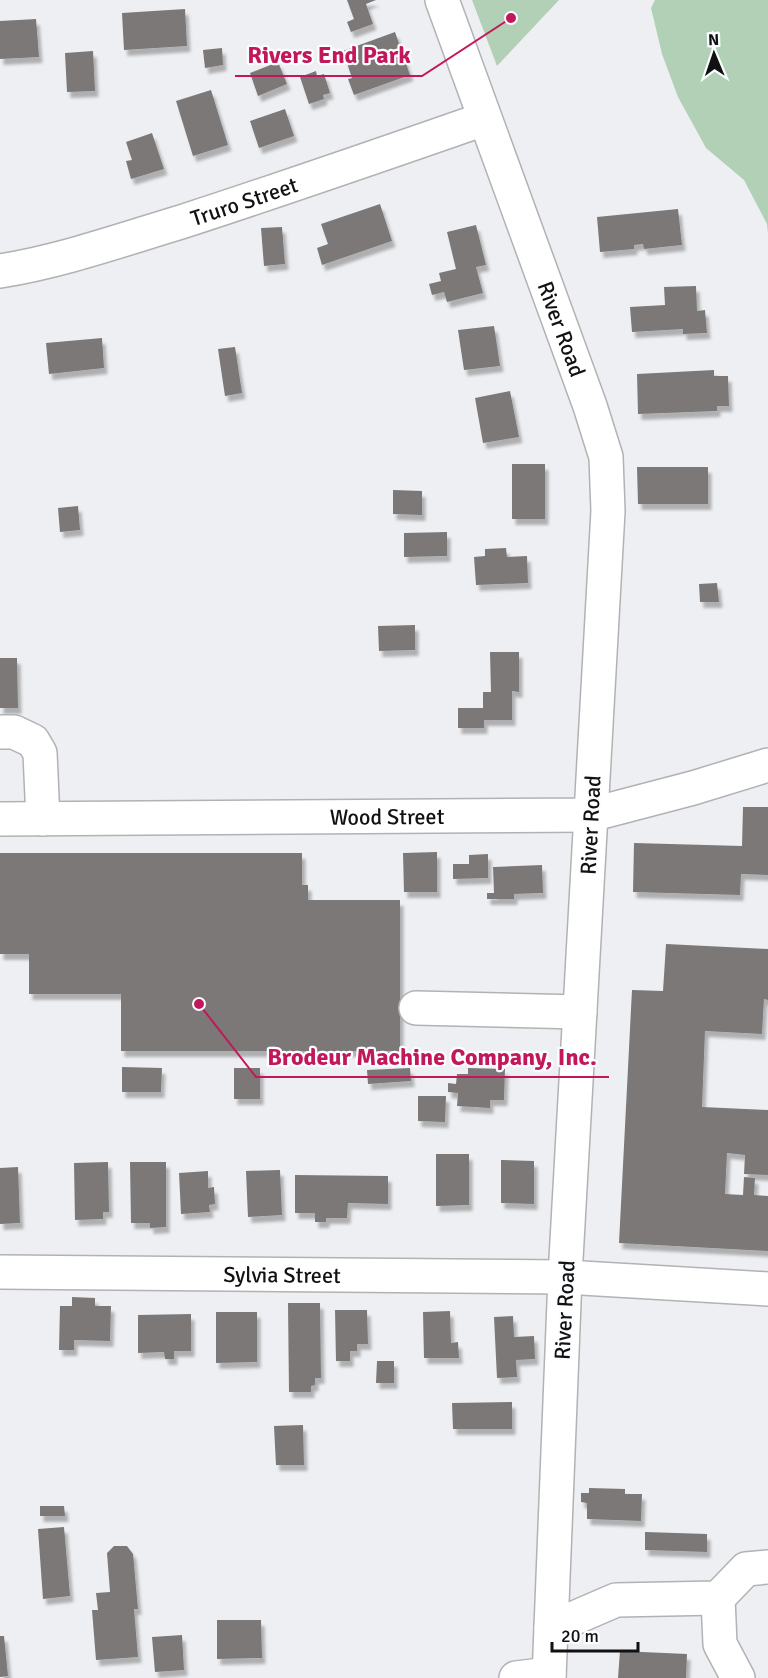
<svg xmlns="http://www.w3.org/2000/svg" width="768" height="1678" font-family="Signika,sans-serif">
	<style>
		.green { fill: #b2d0b5 }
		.building { fill: #7b7878; filter: url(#shadow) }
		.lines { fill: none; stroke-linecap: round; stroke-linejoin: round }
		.minor-casing { stroke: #b1b2b4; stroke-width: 36 }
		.minor { stroke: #fff; stroke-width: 33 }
		.labels { text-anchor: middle; stroke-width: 4.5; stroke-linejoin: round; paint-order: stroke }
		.street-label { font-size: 22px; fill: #111112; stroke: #fcfdff }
		.leader { fill: none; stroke: #c2185b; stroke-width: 2 }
		.callout-dot { fill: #c2185b; stroke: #fcfdff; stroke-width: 2 }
		.callout-label { font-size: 24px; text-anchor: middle; font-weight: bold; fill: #c2185b; stroke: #fcfdff; stroke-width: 4.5; stroke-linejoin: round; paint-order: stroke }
	</style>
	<defs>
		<filter id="shadow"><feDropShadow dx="3.5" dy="6" stdDeviation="1.5" flood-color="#0004"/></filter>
	</defs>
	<rect width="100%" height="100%" fill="#eeeff2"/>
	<!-- green -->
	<g class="green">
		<polygon points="472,0 559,0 497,66"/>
		<polygon points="655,0 768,0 768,234 767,224 744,180 706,148 678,97 662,54 651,8"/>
	</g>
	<!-- building -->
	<g class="building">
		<polygon points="347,0 376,0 366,4 373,24 351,32 347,22 354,19"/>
		<polygon points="185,9 187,46 124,50 122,13"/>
		<polygon points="36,19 39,57 0,59 0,21"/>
		<polygon points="395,32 410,75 354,95 348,79 352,78 343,51"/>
		<polygon points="222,48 223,65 205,68 203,50"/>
		<polygon points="93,51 95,91 67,92 65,53"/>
		<polygon points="278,62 287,84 258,96 250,73"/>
		<polygon points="316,71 317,76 324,74 330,93 323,95 324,99 309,104 300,77"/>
		<polygon points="211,90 228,145 193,156 176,101"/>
		<polygon points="285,109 294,136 259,148 250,121"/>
		<polygon points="152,133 164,169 131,179 126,161 132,160 126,142"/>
		<polygon points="380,204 392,241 322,265 317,248 328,244 321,224"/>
		<polygon points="678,209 682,245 644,249 643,244 634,245 634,249 600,252 597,217"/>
		<polygon points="476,225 486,265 476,267 483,293 447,302 444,292 432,295 429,284 441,281 439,273 456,269 447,232"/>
		<polygon points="282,227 285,264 264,266 261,228"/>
		<polygon points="696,286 697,311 705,310 707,333 683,334 683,329 632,332 630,307 665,305 664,287"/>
		<polygon points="494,326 500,366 464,370 458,330"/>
		<polygon points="102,338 104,368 49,374 46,343"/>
		<polygon points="235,347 242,393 225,396 218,349"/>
		<polygon points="714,370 714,376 728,376 729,406 717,406 717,411 638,414 637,374"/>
		<polygon points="510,391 519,437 483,443 475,398"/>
		<rect x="512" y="464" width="33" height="55"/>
		<polygon points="637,467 708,467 708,504 638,504"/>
		<polygon points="393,490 422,491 422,515 393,514"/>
		<polygon points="78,506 80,530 60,532 58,508"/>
		<polygon points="447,532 447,556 404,557 404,533"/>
		<polygon points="506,548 507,557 527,556 528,583 476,585 474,557 485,556 485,549"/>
		<polygon points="717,583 719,602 700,602 699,584"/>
		<polygon points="415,625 415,650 379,651 378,626"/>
		<polygon points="490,652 519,652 519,692 512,691 512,720 484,720 484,728 458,728 458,708 483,708 483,692 491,692"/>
		<polygon points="0,658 17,658 18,708 0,708"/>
		<polygon points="743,807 768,807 768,875 741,874 740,895 633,892 634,843 742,846"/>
		<polygon points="437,852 437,892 404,892 403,853"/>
		<polygon points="0,853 302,853 302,885 308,885 308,900 400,900 400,1051 121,1051 121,994 29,994 29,954 0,954"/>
		<polygon points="488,854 488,878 453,879 453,864 469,864 469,855"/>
		<polygon points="542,865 543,893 514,894 514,899 487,899 487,893 494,893 493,867"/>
		<polygon points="666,944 768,949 768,1000 764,999 762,1034 705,1031 702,1107 768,1110 768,1175 744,1174 745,1155 727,1153 725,1194 743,1195 744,1177 755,1178 754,1195 768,1196 768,1251 619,1243 632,990 663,991"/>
		<polygon points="122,1067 162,1068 161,1092 122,1092"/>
		<rect x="234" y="1068" width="26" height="31"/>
		<polygon points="410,1068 411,1081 368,1084 367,1070"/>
		<polygon points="468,1068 505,1069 504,1100 490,1100 490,1108 457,1106 458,1093 448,1092 448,1083 456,1084 457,1074 468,1074"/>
		<polygon points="418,1096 446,1096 445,1122 418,1121"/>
		<polygon points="436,1154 469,1154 469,1205 436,1206"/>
		<polygon points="501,1160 534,1161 534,1204 501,1203"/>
		<polygon points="108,1162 109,1212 103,1212 103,1219 75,1220 74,1163"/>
		<polygon points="130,1162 166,1162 166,1227 150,1228 150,1223 131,1223"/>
		<polygon points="18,1167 20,1223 0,1224 0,1168"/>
		<polygon points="280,1170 282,1215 248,1217 246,1171"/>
		<polygon points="208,1171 208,1188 214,1187 215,1204 209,1205 210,1212 181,1214 179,1173"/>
		<polygon points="295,1175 388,1176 388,1204 348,1203 347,1218 326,1218 326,1222 315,1222 315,1213 295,1213"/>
		<polygon points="72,1297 95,1298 95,1306 111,1306 110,1341 74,1340 74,1350 59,1350 60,1306 72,1306"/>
		<polygon points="288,1303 320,1303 321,1378 315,1378 315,1385 311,1386 311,1392 289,1392"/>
		<polygon points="335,1310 367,1310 368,1344 357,1344 357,1351 350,1351 350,1361 336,1361"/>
		<polygon points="450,1311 451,1343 458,1342 459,1358 424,1358 423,1312"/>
		<polygon points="216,1312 257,1312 257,1362 216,1363"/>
		<polygon points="191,1314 191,1351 174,1351 174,1359 165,1359 164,1352 138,1353 138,1315"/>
		<polygon points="513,1316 514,1337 534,1336 535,1359 516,1360 517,1377 497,1378 494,1317"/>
		<polygon points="377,1361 394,1361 394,1383 376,1383"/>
		<polygon points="512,1402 512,1429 453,1429 452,1403"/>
		<polygon points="303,1425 304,1465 276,1465 274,1426"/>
		<polygon points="589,1488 625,1489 625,1494 642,1494 641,1521 587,1519 587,1503 581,1502 581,1493 589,1493"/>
		<polygon points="40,1506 64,1506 65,1516 40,1516"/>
		<polygon points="64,1527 70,1596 43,1599 38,1529"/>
		<polygon points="645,1532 707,1534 707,1552 645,1550"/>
		<polygon points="114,1546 127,1546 133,1554 138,1609 134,1609 138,1657 96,1660 92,1610 98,1610 96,1593 110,1592 107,1553"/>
		<polygon points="217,1620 261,1620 262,1658 217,1659"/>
		<polygon points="182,1635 184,1670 155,1672 152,1637"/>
		<polygon points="0,1636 4,1636 8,1676 0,1677"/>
		<polygon points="620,1651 687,1654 686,1678 618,1678"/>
	</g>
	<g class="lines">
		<!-- minor casing -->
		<g class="minor-casing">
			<g id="minor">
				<path id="s1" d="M 442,0 L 590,406 L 606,457 L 608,511 L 565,1277 L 549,1678"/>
				<path id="s2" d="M 0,271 C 62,261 121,240 181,222 C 283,189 383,154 484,119"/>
				<polyline points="0,732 14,732 33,741 40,753 43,819"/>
				<path id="s3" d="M 0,819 L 590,815 L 693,788 L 768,765"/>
				<polyline points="416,1008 580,1012"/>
				<path id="s4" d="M 0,1272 L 565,1277 L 768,1289"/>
				<polyline points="718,1598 720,1644 738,1678"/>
				<polyline points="551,1628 616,1600 718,1598 746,1569 768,1567"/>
				<polyline points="516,1678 549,1674"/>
			</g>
		</g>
		<!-- minor -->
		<use href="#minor" class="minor"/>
	</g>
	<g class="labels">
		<!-- street labels -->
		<g class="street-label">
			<text dy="8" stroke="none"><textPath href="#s2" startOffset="254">Truro Street</textPath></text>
			<text dy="8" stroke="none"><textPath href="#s1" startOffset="350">River Road</textPath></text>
			<text dy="8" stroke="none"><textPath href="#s3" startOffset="387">Wood Street</textPath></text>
			<text transform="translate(590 825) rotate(-87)" y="8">River Road</text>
			<text dy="8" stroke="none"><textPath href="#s4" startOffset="282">Sylvia Street</textPath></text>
			<text transform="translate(564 1310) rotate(-87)" y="8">River Road</text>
		</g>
	</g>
	<!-- callouts -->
	<path class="leader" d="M511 18L422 76H235M199 1004L256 1077H609"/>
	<g class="callout-dot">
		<circle cx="511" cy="18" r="6"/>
		<circle cx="199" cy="1004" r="6"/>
	</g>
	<g class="callout-label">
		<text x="329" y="63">Rivers End Park</text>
		<text x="432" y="1065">Brodeur Machine Company, Inc.</text>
	</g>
	<!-- north arrow -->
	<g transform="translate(714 54) rotate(358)" stroke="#fcfdff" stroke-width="4.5" paint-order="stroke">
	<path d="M0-4.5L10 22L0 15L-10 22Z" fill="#111112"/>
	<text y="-9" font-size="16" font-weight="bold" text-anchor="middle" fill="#111112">N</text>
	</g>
	<!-- scale -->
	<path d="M552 1642v9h86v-9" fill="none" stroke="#111112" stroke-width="3"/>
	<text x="561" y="1642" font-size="18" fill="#111112" stroke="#fcfdff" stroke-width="4.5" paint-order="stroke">20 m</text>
</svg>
